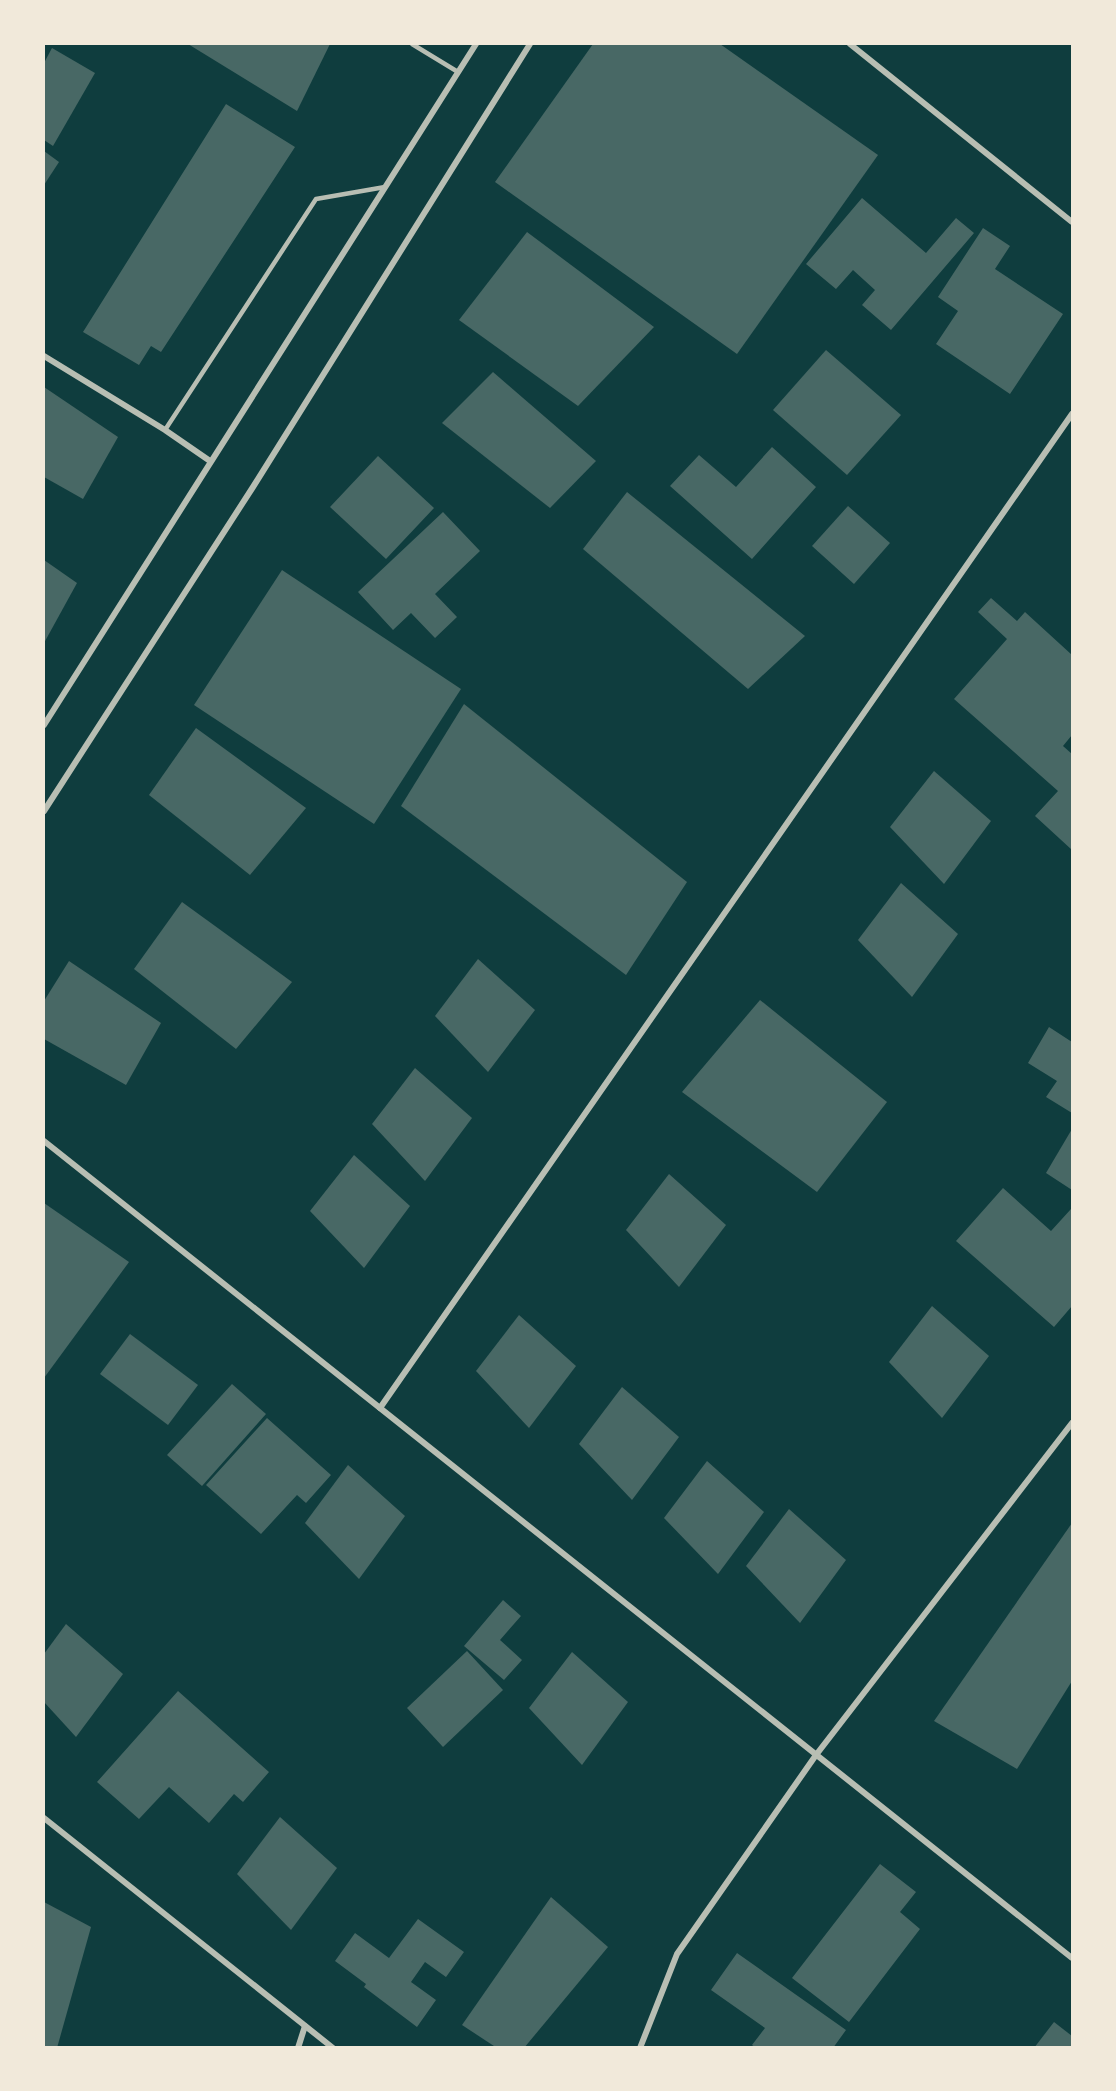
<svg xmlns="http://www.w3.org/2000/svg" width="1116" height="2091" font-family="'PT Sans Narrow',sans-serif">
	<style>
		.building { fill: #486865 }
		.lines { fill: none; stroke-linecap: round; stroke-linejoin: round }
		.service { stroke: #b8beb3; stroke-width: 4.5 }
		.minor { stroke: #b8beb3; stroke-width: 6 }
	</style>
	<rect width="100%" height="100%" fill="#0f3d3e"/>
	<!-- building -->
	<g class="building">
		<polygon points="188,44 330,44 297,111"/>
		<polygon points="593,44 720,44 878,155 737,354 495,182"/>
		<polygon points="52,48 95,73 53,146 44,140 44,63"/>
		<polygon points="226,104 295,147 161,352 151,346 139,365 83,332"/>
		<polygon points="44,151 59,162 44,185"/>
		<polygon points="862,198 926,253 956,218 974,233 891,330 862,305 875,290 853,270 836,289 806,264"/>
		<polygon points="983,228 1010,246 995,269 1063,314 1010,394 936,344 958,311 938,297"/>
		<polygon points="527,232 654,327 578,406 459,320"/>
		<polygon points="826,350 901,415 847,475 773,410"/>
		<polygon points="493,372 596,461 550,508 442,423"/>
		<polygon points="44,387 118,437 83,499 44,477"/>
		<polygon points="772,447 816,487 752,559 670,486 699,455 736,487"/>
		<polygon points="378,456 434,508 386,559 330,507"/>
		<polygon points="627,492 805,636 748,689 583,549"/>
		<polygon points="848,506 890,543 854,584 812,546"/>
		<polygon points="443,512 480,551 435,594 457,617 435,638 411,613 393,630 358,592"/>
		<polygon points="44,560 77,583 44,643"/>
		<polygon points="282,570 461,689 374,824 194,705"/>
		<polygon points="991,598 1017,621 1025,612 1072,655 1072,735 1063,746 1072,754 1072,850 1035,816 1058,791 954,699 1007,639 978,612"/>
		<polygon points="464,704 687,882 626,975 401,806"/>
		<polygon points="196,728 306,808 250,875 149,795"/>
		<polygon points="934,771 991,821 944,884 890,827"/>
		<polygon points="901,883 958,934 912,997 858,940"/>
		<polygon points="182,902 292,982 236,1049 134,969"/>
		<polygon points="478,959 535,1010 488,1072 435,1016"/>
		<polygon points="69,961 161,1023 126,1085 44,1039 44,1001"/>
		<polygon points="760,1000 887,1102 817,1192 682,1092"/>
		<polygon points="1049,1027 1072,1042 1072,1113 1046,1097 1057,1081 1028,1063"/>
		<polygon points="415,1068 472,1118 425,1181 372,1124"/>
		<polygon points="1072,1129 1072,1190 1046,1173"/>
		<polygon points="354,1155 410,1206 364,1268 310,1211"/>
		<polygon points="669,1174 726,1225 679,1287 626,1230"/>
		<polygon points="1003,1188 1051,1231 1071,1209 1072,1210 1072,1306 1054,1327 956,1241"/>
		<polygon points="44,1203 129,1262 44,1378"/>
		<polygon points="932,1306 989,1356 942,1418 889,1362"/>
		<polygon points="519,1315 576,1366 529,1428 476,1371"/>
		<polygon points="130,1334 198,1385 168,1425 100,1374"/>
		<polygon points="232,1384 266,1414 202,1486 167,1455"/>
		<polygon points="622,1387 679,1437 632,1500 579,1444"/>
		<polygon points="267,1418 331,1475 306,1503 297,1495 261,1534 206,1485"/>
		<polygon points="707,1461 764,1512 718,1574 664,1518"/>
		<polygon points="348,1465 405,1516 359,1579 305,1523"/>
		<polygon points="789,1509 846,1560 800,1623 746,1566"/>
		<polygon points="1072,1523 1072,1681 1017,1769 934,1721"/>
		<polygon points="503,1600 521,1616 500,1640 522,1660 504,1680 464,1646"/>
		<polygon points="66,1624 123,1674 76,1737 44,1702 44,1654"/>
		<polygon points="467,1651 503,1690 443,1747 407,1708"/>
		<polygon points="572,1652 628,1702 582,1765 529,1708"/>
		<polygon points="178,1691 269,1772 243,1802 234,1794 209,1823 169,1787 139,1819 97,1782"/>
		<polygon points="280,1817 337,1868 291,1930 237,1874"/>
		<polygon points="880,1864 916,1892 900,1912 920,1929 849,2022 792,1978"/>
		<polygon points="551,1897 608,1947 524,2048 497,2048 462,2025"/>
		<polygon points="44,1902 91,1927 57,2048 44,2048"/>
		<polygon points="418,1919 464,1952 446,1977 425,1962 411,1982 436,2000 417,2027 364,1987 366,1984 335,1961 355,1933 389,1958"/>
		<polygon points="737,1953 846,2030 833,2048 756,2048 752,2045 765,2028 711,1990"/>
		<polygon points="1054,2022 1072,2036 1072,2048 1034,2048"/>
	</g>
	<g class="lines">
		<!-- service -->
		<g class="service">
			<polyline points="412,44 458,72"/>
			<polyline points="165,430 316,199 385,187"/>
		</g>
		<!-- minor -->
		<g class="minor">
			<polyline points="850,44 1072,222"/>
			<polyline points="44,356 165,430 210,461"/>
			<polyline points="44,725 476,44"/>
			<polyline points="44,811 253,487 530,44"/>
			<polyline points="44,1141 1072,1958"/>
			<polyline points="380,1408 1072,414"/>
			<polyline points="44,1818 333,2048"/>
			<polyline points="298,2048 305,2026"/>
			<polyline points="640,2048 677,1954 816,1755 1072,1423"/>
		</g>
	</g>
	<!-- border -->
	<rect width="1116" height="2091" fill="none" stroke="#f1e9da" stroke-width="90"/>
</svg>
